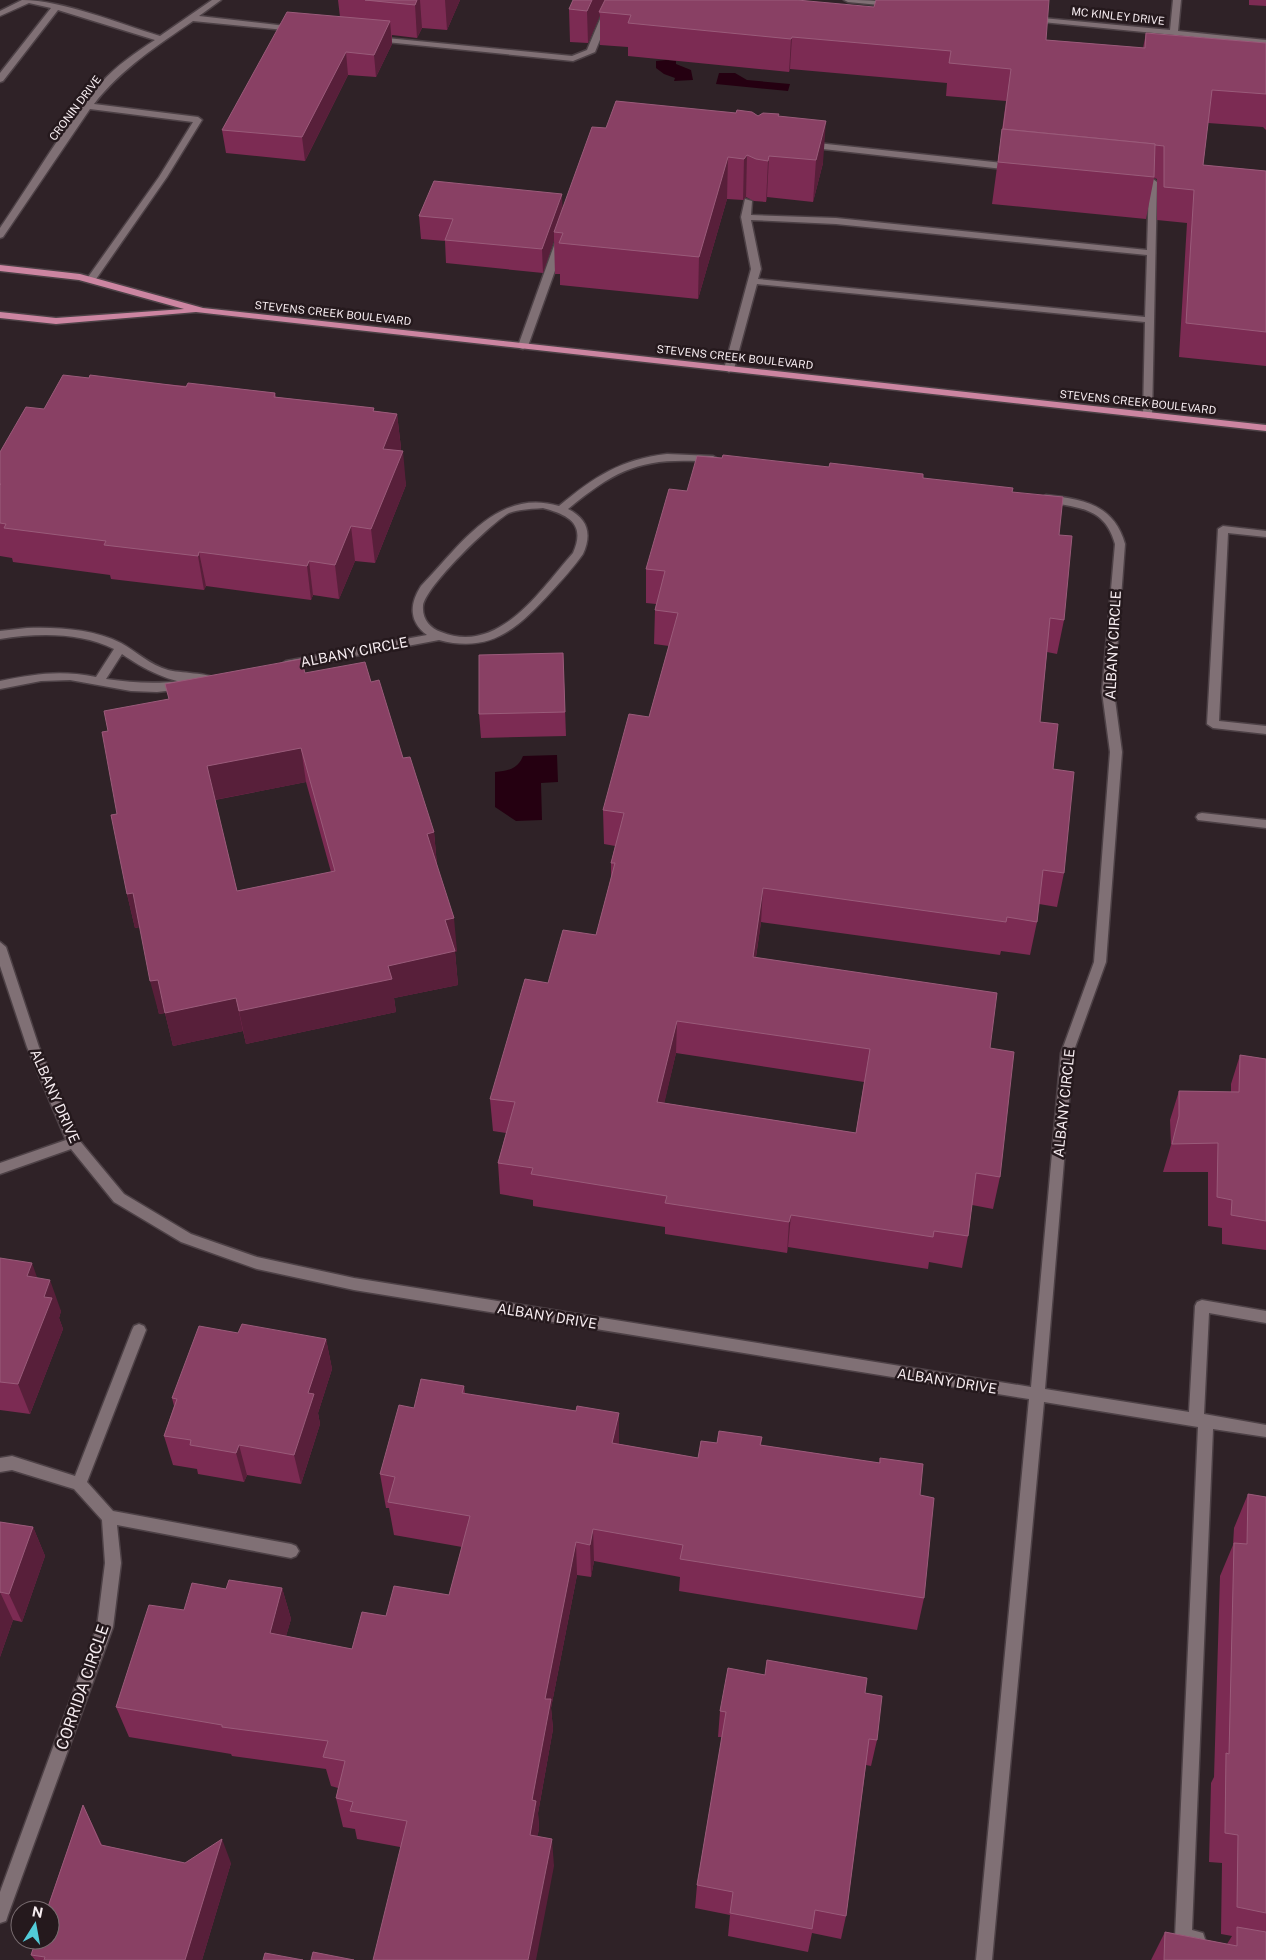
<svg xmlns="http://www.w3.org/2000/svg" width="1266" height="1960" font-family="'Public Sans',sans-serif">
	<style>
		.water { fill: #250011 }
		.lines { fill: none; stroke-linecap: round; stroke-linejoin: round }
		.minor-casing { stroke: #4d4146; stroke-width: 3 }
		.major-casing { stroke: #4d4146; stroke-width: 3 }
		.minor { fill: #807075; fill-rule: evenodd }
		.major { fill: #cc85a1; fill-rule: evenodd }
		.wall { fill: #7c2b53; fill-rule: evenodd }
		.shaded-wall { fill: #581f3a }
		.building { fill: #894064; stroke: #9a5b7a; fill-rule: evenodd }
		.labels { text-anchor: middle; stroke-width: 5; stroke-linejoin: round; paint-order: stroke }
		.far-street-label { font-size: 11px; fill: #f6ecf0; stroke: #25191d }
		.street-label { font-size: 14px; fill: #f6ecf0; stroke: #25191d }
		.near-street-label { font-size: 16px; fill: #f6ecf0; stroke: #25191d }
	</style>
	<rect width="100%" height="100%" fill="#2f2227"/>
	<!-- water -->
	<g class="water">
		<polygon points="666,60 676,61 676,64 691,70 693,80 674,81 675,78 664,74 656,68 656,61"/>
		<polygon points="719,73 735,73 747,80 790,84 788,91 716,84"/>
		<path d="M 557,755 L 558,782 L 541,783 L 542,820 L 516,821 L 495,807 L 495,772 C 508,771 518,769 523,756 Z"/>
	</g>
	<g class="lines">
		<!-- minor casing -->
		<g class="minor-casing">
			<g id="minor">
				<path d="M 22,0 C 62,0 120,24 160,36 L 212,0 L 221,0 L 199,16 L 295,27 L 299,29 L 295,31 L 193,21 C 157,46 121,69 94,104 L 198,117 L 202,120 L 167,177 L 94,282 L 91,283 L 86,280 L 159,177 L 193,122 L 90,109 L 3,237 L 0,238 L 0,228 C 33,180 63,127 101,83 C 116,66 136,52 155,40 L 58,10 L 3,81 L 0,82 L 0,73 L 51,8 L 29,3 L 0,16 L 0,11 Z"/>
				<polygon points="608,0 616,0 595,52 573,61 376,41 372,39 376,37 572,56 587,50"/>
				<path d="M 844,0 C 858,0 882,0 894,4 L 890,6 L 848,2 Z"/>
				<polygon points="1173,0 1181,0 1178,31 1266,40 1266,44 1032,21 1028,19 1032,17 1170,30"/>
				<polygon points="808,142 1012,164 1016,167 1012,170 805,147 804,145"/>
				<path d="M 1139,178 L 1153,179 L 1157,182 L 1152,417 L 1148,418 L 1143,415 L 1145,322 L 757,284 L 734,369 L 729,372 L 724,369 L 751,269 L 741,217 L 745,199 L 752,201 L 751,215 L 836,218 L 1147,250 L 1149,184 L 1136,183 L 1135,181 ZM 751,220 L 836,224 L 1147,255 L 1145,317 L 758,279 L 761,269 Z"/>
				<polygon points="561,237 566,240 528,346 523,349 520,348 518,346 556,240"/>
				<path d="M 667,454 L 713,456 L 718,459 L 713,462 C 645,457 620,466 568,509 C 588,519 592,534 583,554 C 574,567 562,580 551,592 C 518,628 491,654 439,640 L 286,669 L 280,665 L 286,661 L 427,635 C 408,621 410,603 421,586 C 459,547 497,487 559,506 C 594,477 621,459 667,454 ZM 543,508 C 569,515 586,524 573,553 C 541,589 499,656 441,632 C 430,628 422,619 423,606 C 425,587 491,523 509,513 C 519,509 532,509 543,508 Z"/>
				<path d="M 1046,495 C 1082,499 1114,504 1125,544 L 1114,692 L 1122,752 L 1106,962 L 1073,1053 L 1045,1389 L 1189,1412 L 1195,1306 L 1197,1302 L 1202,1300 L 1266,1311 L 1266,1323 L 1209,1313 L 1204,1414 L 1266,1425 L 1266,1437 L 1213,1429 L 1192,1930 L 1203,1933 L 1205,1939 L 1203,1945 C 1194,1948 1186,1946 1177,1943 L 1175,1937 L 1198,1427 L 1044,1402 L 992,1960 L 976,1960 L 1029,1399 L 354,1290 L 257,1269 L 181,1242 L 114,1202 L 71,1149 L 0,1174 L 0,1163 L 66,1140 L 27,1047 L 0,966 L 0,942 L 6,947 L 39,1047 L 79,1140 L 124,1194 L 191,1234 L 257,1257 L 354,1278 L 1031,1387 L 1061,1053 L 1094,962 L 1110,752 L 1102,692 L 1115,544 C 1104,504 1075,509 1042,500 L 1041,498 Z"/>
				<polygon points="1223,526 1266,531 1266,537 1228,533 1219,721 1266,726 1266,734 1213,728 1207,724 1218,529"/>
				<path d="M 27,628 C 58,627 93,629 121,643 C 137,652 150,665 168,670 C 178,673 211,673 216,679 L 214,682 C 183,690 146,671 122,654 L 106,679 C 133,683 156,684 183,681 L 189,685 L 183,689 L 157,692 L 131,691 L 70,680 L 41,681 L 0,689 L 0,681 C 36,674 59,670 96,677 L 114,649 C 80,632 37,633 0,639 L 0,631 Z"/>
				<polygon points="1202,813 1266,820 1266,828 1198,820 1196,817 1198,814"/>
				<polygon points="139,1324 144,1326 146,1330 87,1482 113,1511 291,1544 296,1546 299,1551 296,1556 291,1558 117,1525 121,1563 113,1627 8,1915 6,1921 0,1923 0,1892 97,1627 105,1563 102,1520 74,1489 12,1470 0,1472 0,1458 12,1456 75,1476 132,1330 134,1326"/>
			</g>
		</g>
		<!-- major casing -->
		<g class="major-casing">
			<polygon id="major" points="0,265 80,274 203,308 1266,425 1266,431 196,312 56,324 0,318 0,312 56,318 184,309 79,280 0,271"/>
		</g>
		<!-- minor -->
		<use href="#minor" class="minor"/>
		<!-- major -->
		<use href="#major" class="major"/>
	</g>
	<!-- wall -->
	<g class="wall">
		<polygon points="338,0 460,0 447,30 422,28 417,38 392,35 392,44 376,77 348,75 305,161 226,153 222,130 340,17"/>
		<polygon points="1249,0 1266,0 1266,6 1249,5"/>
		<polygon points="569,9 1046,40 1143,48 1146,33 1266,43 1266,130 1263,127 1208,123 1203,165 1266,171 1266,366 1179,357 1187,223 1157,220 1157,179 1154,178 1146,219 992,204 1006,101 946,96 947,83 790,69 789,72 628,56 628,47 600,45 600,15 588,43 570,42"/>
		<polygon points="779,114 778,117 823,163 813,202 767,197 766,202 754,201 746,197 743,200 727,199 698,299 560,285 560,274 555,274 554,240 543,273 446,263 445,241 421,239 419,216 562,209 606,128 758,116"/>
		<polygon points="89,378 275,393 276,397 374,408 374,411 397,414 401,448 400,451 406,485 375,563 355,561 339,599 313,595 311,600 206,586 204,590 111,579 110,575 13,562 12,558 0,556 0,452 44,409"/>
		<path d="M 923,478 L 1012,492 L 1059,535 L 1064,620 L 1057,654 L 1047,652 L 1040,722 L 1053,769 L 1064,873 L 1057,907 L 1039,904 L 1037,922 L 1030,955 L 1001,951 L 1000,955 L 761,922 L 756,957 L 990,1048 L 1000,1177 L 993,1209 L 972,1205 L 968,1236 L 962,1268 L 929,1262 L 928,1269 L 788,1247 L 787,1253 L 665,1234 L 665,1227 L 533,1206 L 533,1200 L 500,1194 L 498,1163 L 506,1133 L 493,1131 L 490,1099 L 548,983 L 596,935 L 611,878 L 611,863 L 615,846 L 604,844 L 603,810 L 649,717 L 669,646 L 654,644 L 655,610 L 656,604 L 646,603 L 646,569 L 687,491 ZM 676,1053 L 864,1082 L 856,1133 L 664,1103 Z"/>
		<polygon points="563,653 566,736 481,738 479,714"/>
		<path d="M 305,673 L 371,682 L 403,758 L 434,832 L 437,865 L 457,951 L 455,952 L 458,985 L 394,998 L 396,1012 L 246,1044 L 243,1031 L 173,1046 L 165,1013 L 159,1014 L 140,927 L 135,928 L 127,894 L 108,731 ZM 306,782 L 331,872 L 237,891 L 215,800 Z"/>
		<polygon points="1240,1055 1266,1059 1266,1250 1222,1244 1222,1228 1208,1226 1208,1172 1163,1172 1171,1145 1170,1120 1179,1091 1231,1092 1231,1084"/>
		<polygon points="0,1258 37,1278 61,1311 59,1318 63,1329 30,1414 0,1410"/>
		<polygon points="238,1333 326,1339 332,1369 318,1413 320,1424 301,1484 247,1475 244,1482 198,1474 197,1469 173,1465 164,1436 174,1406 172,1398"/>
		<polygon points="464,1386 465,1394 576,1411 619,1413 619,1444 698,1458 717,1443 762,1437 761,1445 879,1463 880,1458 920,1495 924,1598 917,1630 679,1591 680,1577 594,1561 591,1577 577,1575 551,1708 553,1729 538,1813 539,1829 537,1837 554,1866 400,1847 357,1839 355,1829 343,1827 336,1798 338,1788 331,1786 326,1769 232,1756 231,1754 129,1737 116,1707 184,1610 226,1589 282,1588 291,1619 286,1636 352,1649 386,1616 449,1595 462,1547 394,1535 389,1508 386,1508 380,1474 414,1408"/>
		<polygon points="1248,1494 1266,1497 1266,1960 1151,1960 1165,1932 1227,1944 1232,1936 1221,1934 1222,1863 1209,1862 1211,1783 1214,1777 1220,1576 1233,1545 1234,1528"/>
		<polygon points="0,1522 33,1527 45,1556 22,1622 13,1620 0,1657"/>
		<polygon points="865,1693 877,1740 871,1766 866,1765 846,1916 841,1939 812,1933 808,1952 728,1936 730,1915 695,1908 697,1885 722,1737 718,1737 720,1711"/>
		<polygon points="83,1805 102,1845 185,1863 231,1863 202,1960 35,1960 31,1955"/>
	</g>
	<!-- shaded-wall -->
	<g class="shaded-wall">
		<polygon points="417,0 420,0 422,28 417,38 415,5"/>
		<polygon points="445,0 460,0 447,30"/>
		<polygon points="592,0 606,0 599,12 600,15 588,43 587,11"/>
		<polygon points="390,21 392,44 376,77 374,55"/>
		<polygon points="792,37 790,69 789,72 791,39"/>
		<polygon points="346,52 348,75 305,161 302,137"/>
		<polygon points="826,121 823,163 813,202 816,160"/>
		<polygon points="747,155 746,197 743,200 744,159"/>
		<polygon points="769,156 767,197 766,202 768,161"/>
		<polygon points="728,157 727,199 698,299 699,257"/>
		<polygon points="562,194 563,217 554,232 554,240 543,273 542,249"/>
		<polygon points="397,414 401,448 387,483 383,449"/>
		<polygon points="403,451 406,485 375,563 371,529"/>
		<polygon points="351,526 355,561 339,599 335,565"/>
		<polygon points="199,552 206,586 204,590 198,556"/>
		<polygon points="309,561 313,595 311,600 307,566"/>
		<polygon points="301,748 306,782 214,800 207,766"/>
		<polygon points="434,832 437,866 427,834"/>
		<polygon points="763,888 761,922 751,990 753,957"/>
		<polygon points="133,893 142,926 135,928 127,894"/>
		<polygon points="454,918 457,951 455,952 458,985 394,998 396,1012 246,1044 239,1011 388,966 445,920"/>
		<polygon points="158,980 236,998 243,1031 173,1046 165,1013 159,1014 150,981"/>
		<polygon points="677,1021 676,1053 657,1135 657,1102"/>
		<polygon points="791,1215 788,1247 787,1253 789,1222"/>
		<polygon points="32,1263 43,1294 27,1276"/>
		<polygon points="50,1280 61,1311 59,1318 63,1329 30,1414 18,1384 44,1297"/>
		<polygon points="326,1339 332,1369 318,1413 320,1424 301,1484 294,1455 308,1393"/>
		<polygon points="619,1413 619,1447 612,1443"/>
		<polygon points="239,1445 247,1475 244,1482 236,1453"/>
		<polygon points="33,1527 45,1556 22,1622 9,1594"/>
		<polygon points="593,1529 594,1561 591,1577 590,1545"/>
		<polygon points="576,1542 577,1575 551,1708 553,1729 538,1813 539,1829 532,1863 530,1835 532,1800 545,1699"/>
		<polygon points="282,1588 291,1619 278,1664 270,1633"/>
		<polygon points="0,1592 13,1620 0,1657"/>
		<polygon points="83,1805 95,1830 113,1869 101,1845"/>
		<polygon points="222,1839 231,1863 202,1960 185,1960"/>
		<polygon points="552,1839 554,1866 536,1960 528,1960"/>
	</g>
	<!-- building -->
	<g class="building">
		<polygon points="365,0 417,0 415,5"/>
		<polygon points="573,0 592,0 587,11 569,9"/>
		<polygon points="605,0 797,0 874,7 876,0 1049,0 1046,40 1145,48 1146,33 1266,43 1266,94 1212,90 1203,165 1266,171 1266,332 1186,323 1194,190 1164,187 1164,146 1155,145 1155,144 1003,129 1011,69 949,63 951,51 792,37 791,39 628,23 631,15 599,12"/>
		<polygon points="287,12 390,21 374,55 346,52 302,137 222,130"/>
		<polygon points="616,101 736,113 737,110 752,112 758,116 763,113 779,114 778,116 826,121 816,160 769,156 768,161 756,159 747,155 744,159 728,157 699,257 559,243 563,233 554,232 592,127 606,128"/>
		<polygon points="1002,129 1155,144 1154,177 998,162"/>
		<polygon points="434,181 562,194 542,249 445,240 453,219 419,216"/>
		<polygon points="63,375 89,378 90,375 186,387 188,383 275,393 274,397 374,408 373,411 397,414 383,449 403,451 371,529 351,526 335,565 309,561 307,566 199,552 198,556 104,545 106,541 4,528 6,524 0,523 0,485 1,484 0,484 0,452 26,407 44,409"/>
		<path d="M 723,455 L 829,467 L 830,463 L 923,474 L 923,478 L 1013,488 L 1012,492 L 1063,497 L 1059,535 L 1072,536 L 1064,620 L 1050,618 L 1040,722 L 1058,724 L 1053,769 L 1074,772 L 1064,873 L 1043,870 L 1037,922 L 1007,917 L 1006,922 L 763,888 L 753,957 L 997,993 L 990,1048 L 1014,1052 L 1000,1177 L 976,1173 L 968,1236 L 934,1231 L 933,1237 L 791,1215 L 789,1222 L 665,1203 L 667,1196 L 531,1174 L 533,1168 L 498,1163 L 515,1102 L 490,1099 L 525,979 L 548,983 L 563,930 L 596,935 L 615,863 L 611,863 L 624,813 L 603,810 L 629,714 L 649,717 L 678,613 L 655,610 L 665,571 L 646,569 L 669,489 L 687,491 L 697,456 L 722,458 ZM 677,1021 L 870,1049 L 856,1133 L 657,1102 Z"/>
		<polygon points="563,653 565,712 479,714 479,655"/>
		<path d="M 301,659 L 305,673 L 365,662 L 371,682 L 379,680 L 403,758 L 410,757 L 434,832 L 427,834 L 454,918 L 445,920 L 455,951 L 388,966 L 392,979 L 239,1011 L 236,998 L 165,1013 L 158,980 L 150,981 L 133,893 L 127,894 L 111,815 L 117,814 L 102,732 L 108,731 L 104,711 L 169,699 L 165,684 ZM 301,748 L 335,871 L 237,891 L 207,766 Z"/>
		<polygon points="1240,1055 1266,1059 1266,1221 1231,1215 1232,1200 1217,1197 1218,1143 1172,1144 1179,1116 1179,1091 1239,1092"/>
		<polygon points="0,1258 32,1263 27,1276 50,1280 44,1297 52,1298 18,1384 0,1382"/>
		<polygon points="242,1324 326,1339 308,1393 314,1394 294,1455 239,1445 236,1453 190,1445 191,1440 164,1436 177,1399 172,1398 199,1326 238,1333"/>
		<polygon points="421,1379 464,1386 462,1393 576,1411 577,1406 619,1413 612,1443 698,1458 701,1441 717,1443 719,1431 762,1437 760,1445 880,1463 880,1458 923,1464 920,1495 934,1498 924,1598 680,1559 683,1545 593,1529 590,1545 576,1542 545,1699 551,1699 532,1800 536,1801 530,1835 552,1839 528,1960 373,1960 407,1821 350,1811 353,1802 336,1798 345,1761 323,1757 328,1741 222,1727 222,1725 116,1707 149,1605 184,1610 192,1583 226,1589 229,1580 282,1588 270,1633 352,1649 362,1612 386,1616 394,1586 449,1595 470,1516 388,1502 395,1477 380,1474 399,1405 414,1408"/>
		<polygon points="1248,1494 1266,1497 1266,1913 1237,1907 1238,1835 1225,1833 1226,1753 1229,1754 1234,1543 1247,1544"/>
		<polygon points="0,1522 33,1527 9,1594 0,1592 0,1593"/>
		<polygon points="767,1660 867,1678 865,1693 882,1696 877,1740 869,1739 846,1916 815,1910 812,1929 730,1913 733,1892 697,1885 726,1712 720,1711 728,1668 765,1675"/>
		<polygon points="83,1805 101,1845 185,1863 222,1839 185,1960 44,1960 45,1957 31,1955 36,1940 50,1940 50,1910 47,1910"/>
		<polygon points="1237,1927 1266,1932 1266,1960 1164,1960 1165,1932 1237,1946"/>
		<polygon points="313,1952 354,1960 311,1960"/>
		<polygon points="265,1953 303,1960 263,1960"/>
	</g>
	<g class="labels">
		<!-- far-street labels -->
		<g class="far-street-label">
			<text transform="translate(1118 16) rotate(6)" y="4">MC KINLEY DRIVE</text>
			<text transform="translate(75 108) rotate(-53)" y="4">CRONIN DRIVE</text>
			<text transform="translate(333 313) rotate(6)" y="4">STEVENS CREEK BOULEVARD</text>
			<text transform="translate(735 357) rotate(6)" y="4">STEVENS CREEK BOULEVARD</text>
			<text transform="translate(1138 402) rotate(6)" y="4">STEVENS CREEK BOULEVARD</text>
		</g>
		<!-- street labels -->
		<g class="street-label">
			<text transform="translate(1113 645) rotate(-87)" y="5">ALBANY CIRCLE</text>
			<text transform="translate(354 652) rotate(-11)" y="5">ALBANY CIRCLE</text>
			<text transform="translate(55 1096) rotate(66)" y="5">ALBANY DRIVE</text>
			<text transform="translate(1064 1103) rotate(-84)" y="5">ALBANY CIRCLE</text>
			<text transform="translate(547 1316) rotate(9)" y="5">ALBANY DRIVE</text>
			<text transform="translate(947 1381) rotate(9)" y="5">ALBANY DRIVE</text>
		</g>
		<!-- near-street labels -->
		<g class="near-street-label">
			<text transform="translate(82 1687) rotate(-71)" y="6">CORRIDA CIRCLE</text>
		</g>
	</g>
	<!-- north arrow -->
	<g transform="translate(35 1925) rotate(11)"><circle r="24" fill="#25191d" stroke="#796d71"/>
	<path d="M0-4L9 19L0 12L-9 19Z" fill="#52cbd8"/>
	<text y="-8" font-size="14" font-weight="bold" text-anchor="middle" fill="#f6ecf0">N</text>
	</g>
</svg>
